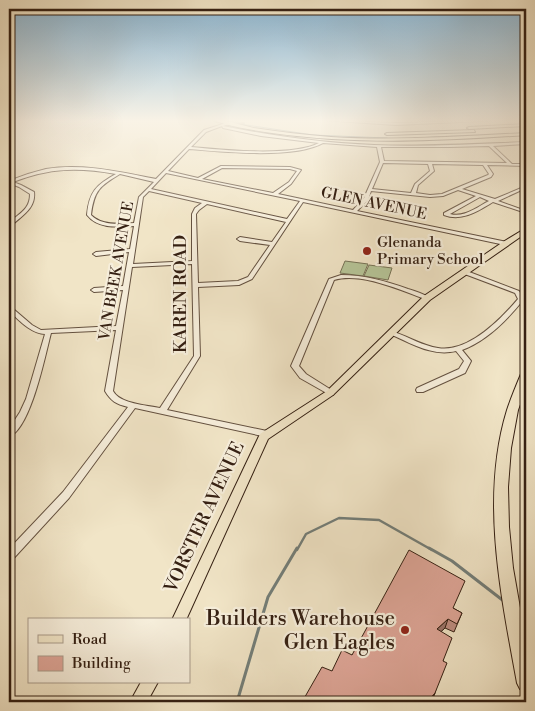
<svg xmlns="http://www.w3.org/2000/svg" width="535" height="711" font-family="'Libre Bodoni',serif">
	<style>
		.green { fill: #b6c598; stroke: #767256 }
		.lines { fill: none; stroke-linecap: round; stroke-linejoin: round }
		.stream-far2 { stroke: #737e79; stroke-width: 1 }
		.stream-far1 { stroke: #737e79; stroke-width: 2.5 }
		.stream { stroke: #737e79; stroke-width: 3 }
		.minor-casing { stroke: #645140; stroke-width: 2 }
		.major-casing { stroke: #352013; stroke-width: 2 }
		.highway-casing { stroke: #352013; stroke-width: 2 }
		.minor { fill: #f6eedb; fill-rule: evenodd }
		.major { fill: #f1e5c7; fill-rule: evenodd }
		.highway { fill: #f1e5c7; fill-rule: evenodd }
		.wall { fill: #bf8e82; stroke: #352013 }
		.shaded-wall { fill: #9b746a; stroke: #352013 }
		.building { fill: #dea597; stroke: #352013 }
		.poi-dot { fill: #8f2418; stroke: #f6eedb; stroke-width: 2 }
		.labels { text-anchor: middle; stroke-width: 4.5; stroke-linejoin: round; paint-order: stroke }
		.far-street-label { font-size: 15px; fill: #352013; stroke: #f6eedb }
		.far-poi-label { font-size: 15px; fill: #352013; stroke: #f6eedb; text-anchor: start }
		.street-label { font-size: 18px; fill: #352013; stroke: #f6eedb }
		.near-poi-label { font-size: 21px; fill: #352013; stroke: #f6eedb; text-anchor: end }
	</style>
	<rect width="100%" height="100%" fill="#f1e5c7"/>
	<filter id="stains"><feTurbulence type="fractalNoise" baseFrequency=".004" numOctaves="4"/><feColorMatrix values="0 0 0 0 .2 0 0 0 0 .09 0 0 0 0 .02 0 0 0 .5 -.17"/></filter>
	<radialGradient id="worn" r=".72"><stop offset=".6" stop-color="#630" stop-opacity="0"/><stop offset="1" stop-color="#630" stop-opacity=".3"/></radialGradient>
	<!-- green -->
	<g class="green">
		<polygon points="345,261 368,264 363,276 340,273"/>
		<polygon points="369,265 392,268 388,280 364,276"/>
	</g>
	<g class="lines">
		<!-- stream-far2 -->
		<g class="stream-far2">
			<polyline points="209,120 218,123"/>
			<polyline points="240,124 313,135 387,138"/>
			<polyline points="229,126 240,128"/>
			<polyline points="414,138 526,133"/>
		</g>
		<!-- stream-far1 -->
		<polyline class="stream-far1" points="297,550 306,534 339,518 379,520 432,550"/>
		<!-- stream -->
		<g class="stream">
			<polyline points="429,548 452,561 505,602"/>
			<polyline points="520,614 526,619"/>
			<polyline points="237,702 268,597 297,548"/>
		</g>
		<!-- minor casing -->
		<g class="minor-casing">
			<g id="minor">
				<polygon points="321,120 396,123 502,120 396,125"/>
				<path d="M 229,122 L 244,123 L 229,124 L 223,126 C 273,136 323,143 374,145 C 425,147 475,144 526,142 L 526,144 L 493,146 L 512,164 L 526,164 L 526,166 L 487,165 L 493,174 L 491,177 L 462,189 L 495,199 L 526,186 L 526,188 L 498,201 L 526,211 L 526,213 L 493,202 C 478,211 462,222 444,215 L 444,213 L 476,196 L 458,190 L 443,196 L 430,197 L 371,191 L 368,200 L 357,211 L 507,242 L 508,243 L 505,245 L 303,202 L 252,279 L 239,285 L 198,287 L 200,356 L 167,410 L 267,431 L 270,432 L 271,434 L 270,436 L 267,437 L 135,408 L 69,498 L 13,559 L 9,560 L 9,549 L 63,492 L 128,407 C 116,404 111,401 105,391 L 116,330 L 51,333 C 45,356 31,428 9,437 L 9,429 L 20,412 L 26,399 L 45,334 C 31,334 18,319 9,311 L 9,306 L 11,307 L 32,325 L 41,330 L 116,326 L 123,290 L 94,292 L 91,290 L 94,288 L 123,286 L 129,252 L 96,256 L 93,254 L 96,252 L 130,249 L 134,226 C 117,227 98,229 87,215 C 89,192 96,185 116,174 C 77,167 50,168 13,182 L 21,185 L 34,192 C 36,209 21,216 11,226 L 9,226 L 9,223 C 19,213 30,210 30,194 L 19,187 L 9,183 L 9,181 C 21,176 33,172 46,169 C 83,163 120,172 156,179 L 204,130 ZM 222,126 L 223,128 L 261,136 L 319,143 C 292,157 223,150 191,147 L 206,132 ZM 323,143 L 377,147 L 380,162 L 364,198 L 353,210 L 278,194 L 291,184 L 301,170 L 290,167 L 221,166 L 198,178 L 168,171 L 189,149 C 223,152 294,159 323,143 ZM 489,146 L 507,163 L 384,161 L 381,147 L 449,147 ZM 383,163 L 428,164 L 430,171 L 415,184 L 411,193 L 372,189 ZM 432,164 L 483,165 L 489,174 L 488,175 L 442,194 L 430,195 L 416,193 L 418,185 L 434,171 ZM 222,168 L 290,169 L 297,171 L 289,182 L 273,193 L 202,179 ZM 166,173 L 300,201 L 287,219 L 151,189 ZM 120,174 L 154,182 L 139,197 L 134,223 C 120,224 102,226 91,215 C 94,190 100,186 120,174 ZM 149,191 L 202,203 L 195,208 L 192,214 L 192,261 L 133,264 L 143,197 ZM 480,197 L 489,201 C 477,207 464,218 450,214 ZM 207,204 L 286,222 L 272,242 L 240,237 L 237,239 L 240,241 L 270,245 L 248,277 L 238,281 L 198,283 L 196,214 L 199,210 ZM 192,264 L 194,356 L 160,408 C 146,405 120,404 113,391 L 132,267 Z"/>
				<path d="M 464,270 L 519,291 L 524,299 C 508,319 487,341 462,350 L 471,361 L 465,373 L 423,392 L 417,392 L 416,390 L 417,388 L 459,369 L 464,361 L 456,351 C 432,357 411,343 390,334 L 389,333 L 390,332 L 394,332 C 409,337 423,346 438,348 C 468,353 500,320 518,299 L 515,293 L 462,273 L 461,272 Z"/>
				<path d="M 341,275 C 364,275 386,281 408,289 C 415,291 424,294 430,298 L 429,299 L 425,299 C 400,290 361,272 334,280 L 299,366 L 306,374 L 333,391 L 334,393 L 333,395 L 330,395 L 300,378 L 291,366 L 329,279 Z"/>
			</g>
		</g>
		<!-- major casing -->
		<g class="major-casing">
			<g id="major">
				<path d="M 213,120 C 227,120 241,125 254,128 C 280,132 305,135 331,137 C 396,141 461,136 526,133 L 526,135 C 442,141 356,145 272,133 C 253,130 231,127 213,120 Z"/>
				<polygon points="526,124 526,126 469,129 467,128 469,127"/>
				<polygon points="474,130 475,132 387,135 385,134 387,133"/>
				<polygon points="526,228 526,233 430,300 333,395 268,439 186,620 172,620 260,434 327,391 424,296 503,242"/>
				<polygon points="141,682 158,682 147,702 130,702"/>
			</g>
		</g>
		<!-- highway casing -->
		<g class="highway-casing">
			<path id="highway" d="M 526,371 L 526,388 L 518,410 L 511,448 L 508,487 L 509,527 L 513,568 L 526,642 L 526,692 L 520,689 L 517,683 C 501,595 480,498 507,410 C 511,398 516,386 521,374 Z"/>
		</g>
		<!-- minor -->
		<use href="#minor" class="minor"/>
		<!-- major -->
		<use href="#major" class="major"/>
		<!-- highway -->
		<use href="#highway" class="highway"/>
	</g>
	<!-- wall -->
	<polygon class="wall" points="453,608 462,613 454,632 445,628 441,631 443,661 435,693 432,701 332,671 352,655"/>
	<!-- shaded-wall -->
	<g class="shaded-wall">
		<polygon points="448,619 445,628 434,638 437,629"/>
		<polygon points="435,693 430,702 427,702"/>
	</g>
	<!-- building -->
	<polygon class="building" points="409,550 465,581 453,608 462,613 457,624 448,619 437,629 452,638 443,661 447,663 435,693 427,702 302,702 322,667 332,671 342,650 352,655"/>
	<!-- sky -->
	<linearGradient id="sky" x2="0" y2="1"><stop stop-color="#8ab8d7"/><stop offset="0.55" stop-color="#f9f3e6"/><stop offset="1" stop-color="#f9f3e6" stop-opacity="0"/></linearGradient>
	<rect width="535" height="220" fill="url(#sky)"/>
	<!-- markers -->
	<g class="poi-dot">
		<circle cx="367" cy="251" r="5"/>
		<circle cx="405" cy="630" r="5"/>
	</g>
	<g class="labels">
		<!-- far-street labels -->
		<g class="far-street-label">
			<text transform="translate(374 203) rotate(12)" y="5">GLEN AVENUE</text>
			<text transform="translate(116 271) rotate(-80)" y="5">VAN BEEK AVENUE</text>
		</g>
		<!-- far-poi labels -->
		<g class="far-poi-label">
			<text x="377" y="247">Glenanda<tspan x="377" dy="17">Primary School</tspan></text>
		</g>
		<!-- street labels -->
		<g class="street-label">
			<text transform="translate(180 294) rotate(-90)" y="6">KAREN ROAD</text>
			<text transform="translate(204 517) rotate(-65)" y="6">VORSTER AVENUE</text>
		</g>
		<!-- near-poi labels -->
		<g class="near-poi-label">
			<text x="395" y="625">Builders Warehouse<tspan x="395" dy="24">Glen Eagles</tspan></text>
		</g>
	</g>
	<!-- margin -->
	<rect width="535" height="711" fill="none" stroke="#f1e5c7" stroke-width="30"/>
	<rect x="10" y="10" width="515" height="691" fill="none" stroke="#352013" stroke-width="2.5"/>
	<rect x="15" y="15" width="505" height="681" fill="none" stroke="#352013"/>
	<!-- legend -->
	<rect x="28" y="618" width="162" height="65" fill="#f6eedb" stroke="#a99c8b"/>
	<rect x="38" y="635" width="25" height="8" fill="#f1e5c7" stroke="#a99c8b"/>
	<text x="72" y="644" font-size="15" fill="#352013">Road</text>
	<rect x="38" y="656" width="25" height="15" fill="#dea597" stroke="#a99c8b"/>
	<text x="72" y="668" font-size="15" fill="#352013">Building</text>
	<rect width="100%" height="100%" filter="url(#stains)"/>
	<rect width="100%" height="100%" fill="url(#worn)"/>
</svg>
